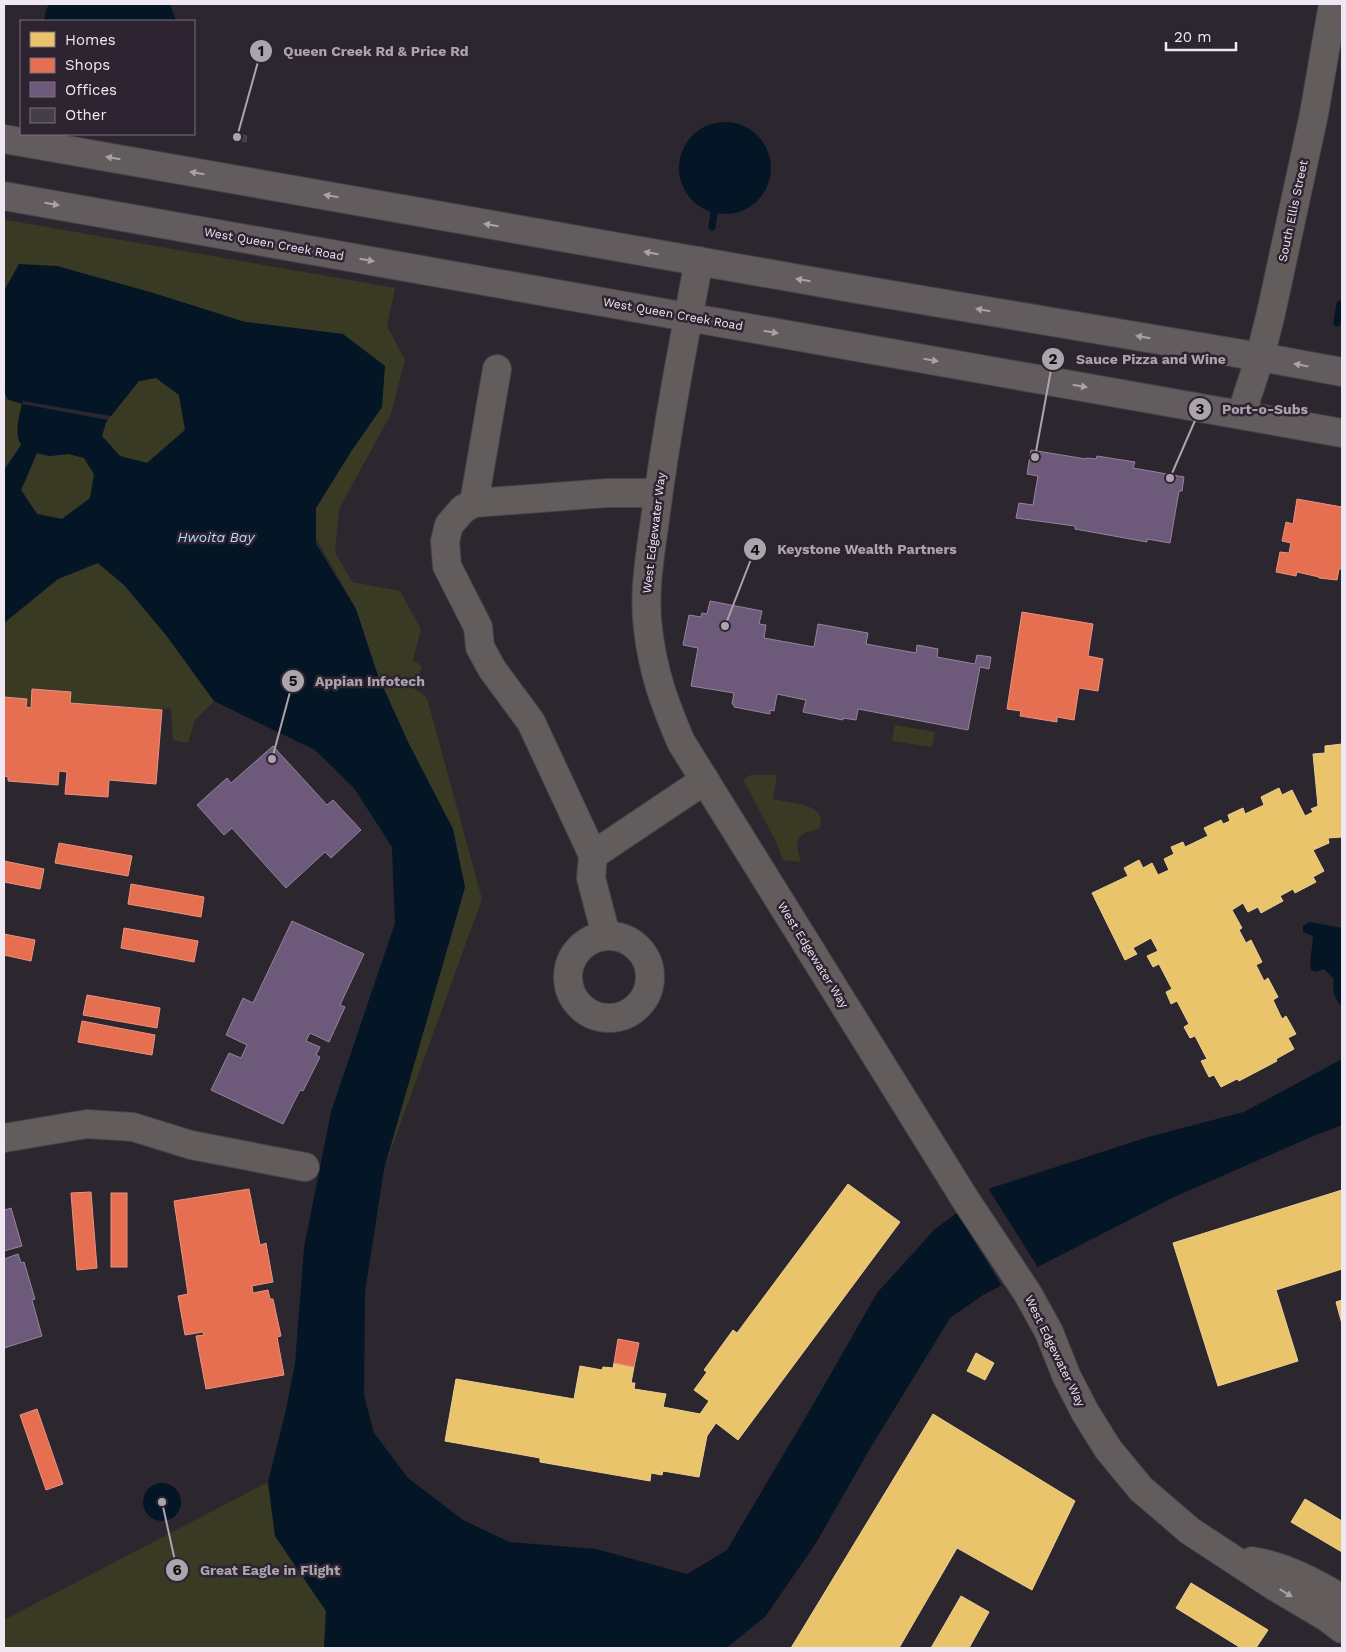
<svg xmlns="http://www.w3.org/2000/svg" width="1346" height="1652" font-family="'Work Sans',sans-serif">
	<style>
		.green { fill: #393a24 }
		.water { fill: #041525; fill-rule: evenodd }
		.pier { fill: #2c262e }
		.homes { fill: #e9c46a; stroke: #ebcf93 }
		.shops { fill: #e76f51; stroke: #e99381 }
		.offices { fill: #6d597a; stroke: #94849e }
		.lines { fill: none; stroke-linecap: round; stroke-linejoin: round }
		.stream { stroke: #041525; stroke-width: 7 }
		.building { fill: #443e46; stroke: #504b51 }
		.minor-casing { stroke: #464249; stroke-width: 30 }
		.major-casing { stroke: #464249; stroke-width: 30 }
		.minor { stroke: #625c5c; stroke-width: 28 }
		.major { stroke: #635c5e; stroke-width: 28 }
		.oneway { fill: #a9a2a8 }
		.oneway2 { fill: #a8a2a7 }
		.labels { text-anchor: middle; stroke-width: 5; stroke-linejoin: round; paint-order: stroke }
		.street-label { font-size: 12px; fill: #efe8f2; stroke: #2e2331 }
		.water-label { font-size: 14px; font-style: italic; fill: #b3defd; stroke: #2e2331 }
		.leader { fill: none; stroke: #aba4ad; stroke-width: 2 }
		.callout-dot { fill: #aba4ad; stroke: #2e2331; stroke-width: 2 }
		.mark-label { font-size: 15px; text-anchor: middle; font-weight: bold; fill: #111 }
		.callout-label { font-size: 14px; text-anchor: middle; font-weight: bold; fill: #aba4ad; stroke: #2e2331; stroke-width: 5; stroke-linejoin: round; paint-order: stroke }
	</style>
	<rect width="100%" height="100%" fill="#2c262e"/>
	<!-- green -->
	<g class="green">
		<polygon points="7,220 395,288 387,326 405,360 391,414 339,509 335,552 352,582 400,591 421,629 413,660 422,666 414,688 427,698 482,899 384,1169 465,887 408,742 378,676 356,609 316,538 316,508 352,450 382,407 343,334 245,322 150,292 19,264 4,291 4,221"/>
		<polygon points="156,378 179,395 185,430 147,463 120,457 102,436 106,422 139,381"/>
		<polygon points="4,388 7,399 22,404 19,417 22,445 4,470"/>
		<polygon points="37,453 49,456 69,454 84,458 94,474 91,498 62,519 37,514 21,490"/>
		<polygon points="97,563 124,584 166,635 214,701 195,720 188,743 173,740 171,708 162,710 70,703 71,692 33,689 31,708 26,707 27,699 4,697 4,623 58,579"/>
		<polygon points="895,725 935,732 932,747 892,741"/>
		<path d="M 751,775 L 777,775 L 773,799 C 785,802 810,803 818,813 C 822,817 821,824 820,828 C 816,830 809,831 805,833 C 793,839 798,852 801,862 L 783,860 L 776,842 L 743,779 Z"/>
		<polygon points="268,1482 275,1536 326,1611 324,1648 4,1648 4,1620"/>
	</g>
	<!-- water -->
	<g class="water">
		<polygon points="49,4 170,4 176,21 44,21 46,10"/>
		<circle cx="725" cy="168" r="46"/>
		<path d="M 19,264 L 57,266 L 150,292 L 245,322 L 343,334 L 385,366 L 382,407 L 352,450 L 316,508 L 316,544 L 356,609 L 378,676 L 408,742 L 453,829 L 465,887 L 384,1169 L 365,1292 L 364,1395 L 374,1433 L 408,1478 L 463,1520 L 509,1542 L 596,1549 L 687,1574 L 727,1550 L 821,1391 L 877,1293 L 935,1229 L 991,1188 L 1148,1137 L 1244,1112 L 1342,1059 L 1342,1125 L 1311,1137 L 1172,1198 L 983,1295 L 950,1318 L 868,1452 L 816,1543 L 765,1617 L 726,1648 L 324,1648 L 326,1611 L 275,1536 L 268,1482 L 285,1414 L 295,1364 L 304,1248 L 331,1112 L 395,923 L 392,847 L 354,788 L 315,750 L 214,701 L 166,635 L 124,585 L 98,563 L 58,579 L 4,623 L 4,470 L 21,445 C 14,433 19,417 22,404 L 7,399 L 4,388 L 4,291 ZM 156,378 L 179,395 L 185,430 L 147,463 L 120,456 L 102,436 L 106,422 L 108,420 L 22,404 L 23,401 L 111,416 L 139,381 ZM 37,453 L 49,456 L 69,454 L 84,458 L 94,474 L 90,498 L 62,519 L 37,514 L 21,490 Z"/>
		<path d="M 1310,922 L 1342,928 L 1342,1007 C 1334,998 1332,990 1334,979 L 1324,969 L 1316,972 L 1311,970 C 1309,958 1313,947 1313,936 L 1303,932 L 1303,926 Z"/>
		<circle cx="162" cy="1502" r="19"/>
	</g>
	<!-- pier -->
	<polygon class="pier" points="988,1188 1039,1269 1003,1288 956,1211"/>
	<!-- homes -->
	<g class="homes">
		<polygon points="1342,744 1342,837 1328,838 1329,843 1313,850 1324,871 1313,877 1316,882 1295,893 1293,889 1280,896 1283,901 1261,913 1258,907 1248,912 1243,903 1232,910 1242,928 1239,930 1246,943 1251,940 1262,962 1256,965 1264,981 1268,978 1278,997 1273,1000 1282,1019 1286,1016 1296,1034 1288,1038 1294,1049 1276,1059 1277,1061 1239,1081 1237,1079 1221,1087 1214,1075 1209,1077 1201,1061 1207,1059 1195,1036 1190,1038 1184,1027 1189,1024 1177,1001 1171,1004 1166,992 1172,989 1159,964 1153,967 1147,956 1158,951 1151,938 1133,948 1137,954 1125,960 1092,893 1128,876 1124,868 1139,860 1143,868 1152,863 1158,875 1169,870 1164,859 1174,854 1171,847 1183,842 1185,847 1208,836 1204,828 1221,820 1223,824 1230,821 1228,815 1243,808 1245,814 1264,805 1261,797 1279,788 1282,795 1292,790 1305,816 1313,812 1311,809 1318,806 1313,754 1325,753 1325,746"/>
		<polygon points="848,1184 900,1222 738,1440 716,1423 707,1436 699,1477 663,1471 662,1475 651,1473 650,1481 540,1462 540,1458 445,1441 456,1379 574,1399 580,1366 602,1370 603,1367 613,1368 614,1363 634,1367 631,1383 635,1383 634,1389 666,1394 663,1407 700,1414 709,1401 694,1390 707,1372 704,1370 733,1330 737,1333"/>
		<polygon points="1342,1190 1342,1269 1276,1290 1298,1361 1218,1386 1173,1243"/>
		<polygon points="1342,1300 1342,1324 1336,1302"/>
		<polygon points="976,1353 994,1363 985,1380 967,1371"/>
		<polygon points="933,1414 1075,1501 1032,1590 957,1548 899,1648 791,1648"/>
		<polygon points="1305,1499 1342,1521 1342,1552 1291,1522"/>
		<polygon points="1191,1583 1268,1630 1256,1648 1241,1648 1176,1608"/>
		<polygon points="961,1596 989,1612 969,1648 931,1648"/>
	</g>
	<!-- shops -->
	<g class="shops">
		<polygon points="1297,499 1342,507 1342,569 1339,569 1337,580 1319,578 1319,577 1297,572 1296,576 1276,572 1280,552 1289,553 1291,543 1282,541 1286,522 1293,524"/>
		<polygon points="1022,612 1093,624 1088,656 1103,659 1098,691 1079,688 1074,720 1057,717 1057,722 1020,716 1021,711 1007,709"/>
		<polygon points="32,689 71,692 70,703 162,710 156,784 109,780 108,797 65,794 67,772 59,771 58,785 8,781 8,777 4,776 4,697 27,699 26,707 31,708"/>
		<polygon points="59,843 132,856 128,876 55,863"/>
		<polygon points="4,861 44,869 40,889 4,882"/>
		<polygon points="131,884 204,897 201,917 128,904"/>
		<polygon points="124,928 198,941 194,962 121,948"/>
		<polygon points="4,934 35,940 31,961 4,955"/>
		<polygon points="87,995 160,1008 157,1028 83,1015"/>
		<polygon points="82,1021 155,1035 152,1055 78,1042"/>
		<polygon points="249,1189 260,1245 266,1243 273,1282 252,1286 253,1293 268,1290 270,1299 273,1299 281,1336 277,1337 284,1375 206,1389 196,1336 204,1335 203,1332 185,1335 178,1296 188,1294 174,1201"/>
		<polygon points="91,1192 97,1268 77,1270 71,1193"/>
		<rect x="111" y="1193" width="16" height="74"/>
		<polygon points="618,1339 639,1343 634,1367 614,1363"/>
		<polygon points="37,1409 63,1484 46,1490 20,1415"/>
	</g>
	<!-- offices -->
	<g class="offices">
		<polygon points="1031,450 1086,459 1087,458 1096,459 1097,456 1135,462 1133,468 1184,477 1182,491 1179,491 1170,543 1147,539 1147,542 1075,529 1075,526 1016,518 1019,503 1033,505 1038,476 1027,474"/>
		<polygon points="710,601 762,611 759,624 766,625 764,638 814,647 818,624 868,633 866,644 916,653 917,645 938,649 937,657 975,664 977,655 991,657 989,669 980,667 968,730 858,709 856,720 843,718 843,720 803,712 806,700 777,694 774,711 770,710 770,714 734,707 734,705 732,704 734,693 691,686 698,648 683,645 689,615 701,617 702,613 707,614"/>
		<polygon points="273,746 327,805 333,800 361,830 331,858 325,852 286,888 232,828 224,835 197,805 227,778 231,783"/>
		<polygon points="292,921 364,954 340,1005 345,1007 329,1042 310,1033 306,1041 320,1047 316,1055 320,1057 303,1091 300,1090 283,1124 211,1090 229,1053 241,1058 247,1045 226,1035 243,998 253,1003"/>
		<polygon points="4,1206 5,1210 11,1208 22,1246 4,1251"/>
		<polygon points="18,1254 21,1263 24,1262 35,1299 32,1300 42,1336 4,1348 4,1259"/>
	</g>
	<g class="lines">
		<!-- stream -->
		<g class="stream">
			<polyline points="712,227 715,205"/>
			<polyline points="1337,323 1340,304"/>
		</g>
	</g>
	<!-- building -->
	<polygon class="building" points="235,133 247,136 246,142 234,139"/>
	<g class="lines">
		<!-- minor casing -->
		<g class="minor-casing">
			<g id="minor">
				<path d="M 699,261 C 683,344 667,428 656,512 C 651,551 643,589 648,629 C 653,672 664,702 681,742 L 965,1199 L 1028,1294 L 1049,1332 L 1066,1375 L 1085,1412 L 1108,1449 L 1141,1489 L 1190,1531 L 1274,1586 L 1328,1618 L 1342,1629"/>
				<polyline points="1241,415 1260,357 1271,313 1314,114 1333,4"/>
				<polyline points="658,493 607,493 474,503 463,509 449,525 445,541 447,566 478,627 480,647 492,669 531,722 593,855 705,780"/>
				<polyline points="474,503 497,369"/>
				<polyline points="593,855 591,878 606,935"/>
				<circle cx="609" cy="977" r="41"/>
				<polyline points="4,1138 87,1124 133,1127 191,1145 305,1167"/>
				<path d="M 1252,1561 C 1283,1566 1315,1582 1342,1599"/>
			</g>
		</g>
		<!-- major casing -->
		<g class="major-casing">
			<g id="major">
				<polyline points="4,139 851,288 1260,357 1342,372"/>
				<polyline points="4,196 1342,433"/>
			</g>
		</g>
		<!-- minor -->
		<use href="#minor" class="minor"/>
		<!-- major -->
		<use href="#major" class="major"/>
	</g>
	<!-- one-way arrows -->
	<defs><path id="oneway-solid" d="M-6-.8H1V-3.2L6.5 0L1 3.2V.8H-6Z" transform="scale(1.25)"/></defs>
	<g class="oneway">
		<use href="#oneway-solid" transform="translate(113 158) rotate(-170)"/>
		<use href="#oneway-solid" transform="translate(197 173) rotate(-170)"/>
		<use href="#oneway-solid" transform="translate(331 196) rotate(-170)"/>
		<use href="#oneway-solid" transform="translate(52 204) rotate(10)"/>
		<use href="#oneway-solid" transform="translate(491 225) rotate(-170)"/>
		<use href="#oneway-solid" transform="translate(651 253) rotate(-170)"/>
		<use href="#oneway-solid" transform="translate(367 260) rotate(10)"/>
		<use href="#oneway-solid" transform="translate(803 280) rotate(-170)"/>
		<use href="#oneway-solid" transform="translate(983 310) rotate(-170)"/>
		<use href="#oneway-solid" transform="translate(771 332) rotate(10)"/>
		<use href="#oneway-solid" transform="translate(1143 337) rotate(-170)"/>
		<use href="#oneway-solid" transform="translate(931 360) rotate(10)"/>
		<use href="#oneway-solid" transform="translate(1301 365) rotate(-169)"/>
		<use href="#oneway-solid" transform="translate(1080 386) rotate(10)"/>
	</g>
	<use class="oneway2" href="#oneway-solid" transform="translate(1286 1593) rotate(31)"/>
	<g class="labels">
		<!-- street labels -->
		<g class="street-label">
			<text transform="translate(1293 211) rotate(-78)" y="4">South Ellis Street</text>
			<text transform="translate(274 244) rotate(10)" y="4">West Queen Creek Road</text>
			<text transform="translate(673 314) rotate(10)" y="4">West Queen Creek Road</text>
			<text transform="translate(654 533) rotate(-83)" y="4">West Edgewater Way</text>
			<text transform="translate(813 955) rotate(58)" y="4">West Edgewater Way</text>
			<text transform="translate(1055 1351) rotate(64)" y="4">West Edgewater Way</text>
		</g>
		<!-- water labels -->
		<g class="water-label">
			<text x="216" y="542">Hwoita Bay</text>
		</g>
	</g>
	<!-- callouts -->
	<path class="leader" d="M237 137L261 51M1035 457L1053 359M1170 478L1200 409M725 626L755 549M272 759L293 681M162 1502L177 1570"/>
	<g class="callout-dot">
		<circle cx="237" cy="137" r="5"/>
		<circle cx="1035" cy="457" r="5"/>
		<circle cx="1170" cy="478" r="5"/>
		<circle cx="725" cy="626" r="5"/>
		<circle cx="272" cy="759" r="5"/>
		<circle cx="162" cy="1502" r="5"/>
		<circle cx="261" cy="51" r="12"/>
		<circle cx="1053" cy="359" r="12"/>
		<circle cx="1200" cy="409" r="12"/>
		<circle cx="755" cy="549" r="12"/>
		<circle cx="293" cy="681" r="12"/>
		<circle cx="177" cy="1570" r="12"/>
	</g>
	<g class="mark-label">
		<text x="261" y="56">1</text>
		<text x="1053" y="364">2</text>
		<text x="1200" y="414">3</text>
		<text x="755" y="555">4</text>
		<text x="293" y="686">5</text>
		<text x="177" y="1575">6</text>
	</g>
	<g class="callout-label">
		<text x="376" y="56">Queen Creek Rd &amp; Price Rd</text>
		<text x="1151" y="364">Sauce Pizza and Wine</text>
		<text x="1265" y="414">Port-o-Subs</text>
		<text x="867" y="554">Keystone Wealth Partners</text>
		<text x="370" y="686">Appian Infotech</text>
		<text x="270" y="1575">Great Eagle in Flight</text>
	</g>
	<!-- border -->
	<rect width="1346" height="1652" fill="none" stroke="#efe8f2" stroke-width="10"/>
	<!-- legend -->
	<rect x="20" y="20" width="175" height="115" fill="#2e2331" stroke="#7b727e"/>
	<rect x="30" y="32" width="25" height="15" fill="#e9c46a" stroke="#7b727e"/>
	<text x="65" y="45" font-size="15" fill="#efe8f2">Homes</text>
	<rect x="30" y="58" width="25" height="15" fill="#e76f51" stroke="#7b727e"/>
	<text x="65" y="70" font-size="15" fill="#efe8f2">Shops</text>
	<rect x="30" y="82" width="25" height="15" fill="#6d597a" stroke="#7b727e"/>
	<text x="65" y="95" font-size="15" fill="#efe8f2">Offices</text>
	<rect x="30" y="108" width="25" height="15" fill="#443e46" stroke="#7b727e"/>
	<text x="65" y="120" font-size="15" fill="#efe8f2">Other</text>
	<!-- scale -->
	<path d="M1166 42v8h70v-8" fill="none" stroke="#efe8f2" stroke-width="2.5"/>
	<text x="1174" y="42" font-size="15" fill="#efe8f2" stroke="#2e2331" stroke-width="4" paint-order="stroke">20 m</text>
</svg>
